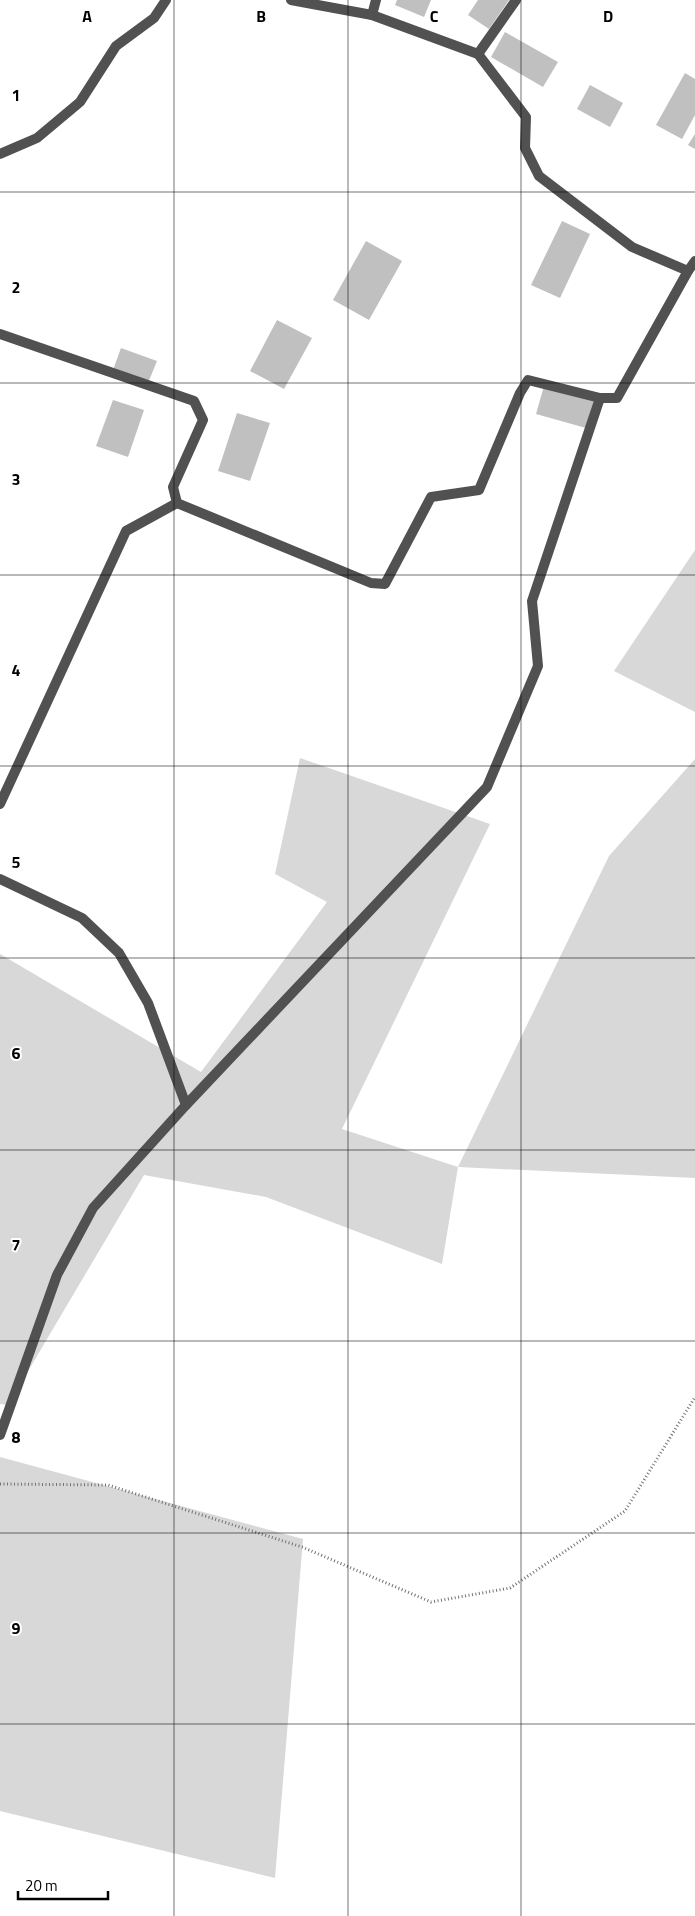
<svg xmlns="http://www.w3.org/2000/svg" width="695" height="1916" font-family="'Titillium Web',sans-serif">
	<style>
		.green { fill: #d8d8d8 }
		.building { fill: #c0c0c0 }
		.lines { fill: none; stroke-linecap: round; stroke-linejoin: round }
		.path { stroke: #737373; stroke-width: 3; stroke-dasharray: 1 2.5; stroke-linecap: butt }
		.minor { stroke: #515151; stroke-width: 10 }
		.grid { fill: none; stroke: #000; stroke-width: 1; stroke-opacity: 0.55 }
		.grid-label { font-size: 16px; text-anchor: middle; font-weight: bold; fill: #000; stroke: #fff; stroke-width: 4; stroke-linejoin: round; paint-order: stroke }
	</style>
	<rect width="100%" height="100%" fill="#fff"/>
	<!-- green -->
	<g class="green">
		<polygon points="695,550 695,712 614,671"/>
		<polygon points="300,758 490,824 342,1129 458,1167 609,856 695,759 695,1178 458,1167 442,1264 266,1197 144,1175 8,1405 0,1404 0,954 201,1072 327,902 275,874"/>
		<polygon points="0,1457 303,1539 275,1878 0,1811"/>
	</g>
	<!-- building -->
	<g class="building">
		<polygon points="397,0 431,0 424,17 395,5"/>
		<polygon points="478,0 509,0 489,29 468,15"/>
		<polygon points="505,32 558,62 543,87 491,57"/>
		<polygon points="685,73 695,79 695,115 682,139 656,125"/>
		<polygon points="590,85 623,103 610,127 577,109"/>
		<polygon points="695,134 695,149 688,145"/>
		<polygon points="562,221 590,234 560,298 531,285"/>
		<polygon points="366,241 402,261 369,320 333,300"/>
		<polygon points="277,320 312,338 284,389 250,371"/>
		<polygon points="121,348 157,361 148,383 113,370"/>
		<polygon points="544,386 594,400 586,428 536,414"/>
		<polygon points="113,400 144,410 128,457 96,446"/>
		<polygon points="237,413 270,423 250,481 218,471"/>
	</g>
	<g class="lines">
		<!-- path -->
		<polyline class="path" points="0,1484 108,1485 302,1547 431,1602 510,1588 625,1511 695,1397"/>
		<!-- minor -->
		<g class="minor">
			<polyline points="291,0 372,15 478,54 526,117 525,148 539,176 632,247 688,271"/>
			<polyline points="372,15 376,0"/>
			<polyline points="478,54 516,0"/>
			<polyline points="0,154 37,138 80,102 116,46 154,18 166,0"/>
			<polyline points="0,334 194,401 203,420 173,487 177,503 371,583 385,584 431,497 479,490 520,393 528,380 600,398"/>
			<polyline points="0,804 126,531 177,503"/>
			<polyline points="0,879 82,918 119,953 148,1003 186,1105"/>
			<polyline points="0,1435 57,1275 93,1208 186,1105 487,787 538,666 532,601 600,398 617,398 688,271 695,261"/>
		</g>
	</g>
	<!-- grid -->
	<path class="grid" d="M 174,0 L 174,1916M 348,0 L 348,1916M 521,0 L 521,1916M 0,192 L 695,192M 0,383 L 695,383M 0,575 L 695,575M 0,766 L 695,766M 0,958 L 695,958M 0,1150 L 695,1150M 0,1341 L 695,1341M 0,1533 L 695,1533M 0,1724 L 695,1724"/>
	<g class="grid-label">
		<text x="87" y="22">A</text>
		<text x="261" y="22">B</text>
		<text x="434" y="22">C</text>
		<text x="608" y="22">D</text>
		<text x="16" y="101">1</text>
		<text x="16" y="293">2</text>
		<text x="16" y="485">3</text>
		<text x="16" y="676">4</text>
		<text x="16" y="868">5</text>
		<text x="16" y="1059">6</text>
		<text x="16" y="1251">7</text>
		<text x="16" y="1443">8</text>
		<text x="16" y="1634">9</text>
	</g>
	<!-- scale -->
	<path d="M18 1891v8h90v-8" fill="none" stroke="#000000" stroke-width="2.5"/>
	<text x="25" y="1891" font-size="15" fill="#000000" stroke="#ffffff" stroke-width="4" paint-order="stroke">20 m</text>
</svg>
